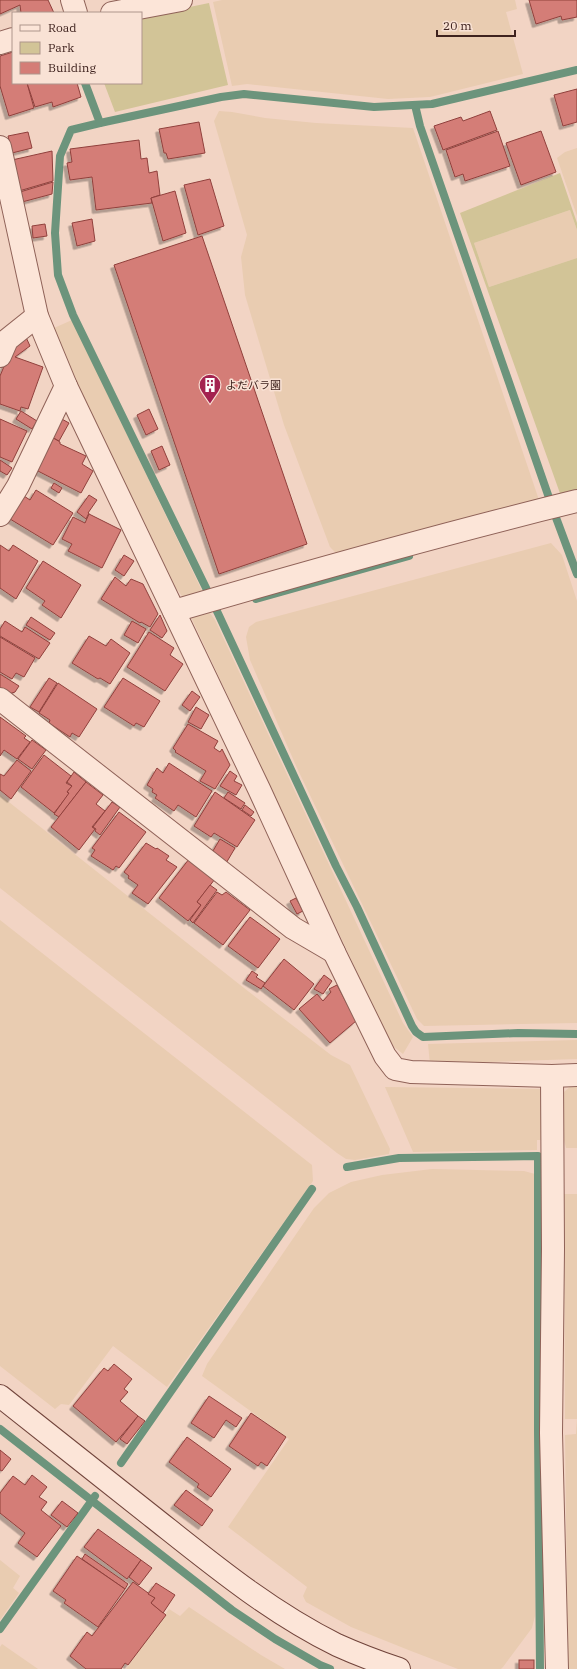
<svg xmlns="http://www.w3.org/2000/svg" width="577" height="1669" font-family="'IBM Plex Serif','Noto Sans JP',serif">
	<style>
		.farmland { fill: #e9ccb1 }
		.green { fill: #d2c497 }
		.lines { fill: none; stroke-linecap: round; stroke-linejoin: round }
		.stream { stroke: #6c947c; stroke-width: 8 }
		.building { fill: #d47d77; stroke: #90403c; filter: url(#shadow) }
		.street-casing { stroke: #8f6258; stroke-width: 24 }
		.secondary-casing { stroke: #71443b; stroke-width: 24 }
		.street { stroke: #fce5d8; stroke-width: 22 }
		.secondary { stroke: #fce5d8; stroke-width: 22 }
		.labels { text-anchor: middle; stroke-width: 3; stroke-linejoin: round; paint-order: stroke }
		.poi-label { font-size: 11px; fill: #3e221e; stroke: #f9e2d5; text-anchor: start }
	</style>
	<defs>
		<filter id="shadow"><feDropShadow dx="-3.5" dy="3.5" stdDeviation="0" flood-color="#0004"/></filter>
	</defs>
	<rect width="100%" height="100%" fill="#f2d4c4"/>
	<!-- farmland -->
	<g class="farmland">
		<polygon points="222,0 515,0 517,9 506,12 523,74 430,97 388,99 247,84 232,86 213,2"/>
		<polygon points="219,111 232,112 265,118 316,123 413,128 539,500 345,554 336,553 330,547 284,425 245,295 241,257 247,235 214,121"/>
		<polygon points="577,148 577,216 557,158 565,152"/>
		<polygon points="570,210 577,230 577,258 489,287 474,243"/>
		<polygon points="72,320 203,593 187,598 182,596 176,588 64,356 54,328"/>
		<polygon points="551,543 562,555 577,601 577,1023 424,1026 417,1019 297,768 250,660 246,637 249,627 256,622"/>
		<polygon points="207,609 215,620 403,1023 413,1037 403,1054 394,1047 387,1036 190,615"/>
		<polygon points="0,795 244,988 331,1055 350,1065 390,1149 389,1154 355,1160 346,1159 337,1153 0,888"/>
		<polygon points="0,920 312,1165 313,1181 167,1387 113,1346 69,1405 61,1404 55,1409 0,1366"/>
		<polygon points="577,1040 577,1059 430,1064 428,1044"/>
		<polygon points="577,1085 577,1148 566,1148 564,1140 564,1092 571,1086"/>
		<polygon points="385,1087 542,1089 543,1140 537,1140 537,1150 413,1152"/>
		<polygon points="432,1169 524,1171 535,1174 535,1616 532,1628 503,1667 501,1669 458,1669 411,1651 351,1627 306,1602 303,1596 307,1587 228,1527 289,1439 202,1376 207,1364 314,1208 329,1193 351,1182 382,1175"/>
		<polygon points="564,1194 577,1194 577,1669 568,1669 565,1435 576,1434 577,1419 565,1419"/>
		<polygon points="0,1560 20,1576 13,1588 19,1593 0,1620"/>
		<polygon points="189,1607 261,1655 285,1669 126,1669 169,1609 180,1616"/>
		<polygon points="2,1644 38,1669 0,1669 0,1647"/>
	</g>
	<!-- green -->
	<g class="green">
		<polygon points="209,3 228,85 115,112 104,83 141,83 141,17"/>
		<polygon points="560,173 577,223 577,230 570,210 474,243 489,287 577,258 577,495 562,499 460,213"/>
	</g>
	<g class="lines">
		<!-- stream -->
		<g class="stream">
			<polyline points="85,83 100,123 71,130 60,156 55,233 58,275 73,315 208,592 336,866 357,907 412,1026 416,1032 423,1037 518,1033 577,1034"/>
			<polyline points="415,105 420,126 555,515 577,574"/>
			<polyline points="100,123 221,97 244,94 374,107 432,104 577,70"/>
			<polyline points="256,599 409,556"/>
			<polyline points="347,1167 399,1158 538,1156 538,1430 540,1669"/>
			<polyline points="0,1429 232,1610 275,1639 320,1665 330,1669"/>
			<polyline points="121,1463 312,1189"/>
			<polyline points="0,1629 95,1496"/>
		</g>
	</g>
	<!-- building -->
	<g class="building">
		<polygon points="0,0 48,0 54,13 21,13 20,5 0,14"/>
		<polygon points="529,0 577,0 577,17 562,20 561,16 536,24"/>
		<polygon points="13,52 13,83 27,83 34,108 9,116 0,86 0,56"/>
		<polygon points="27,83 77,83 81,97 53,107 52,102 35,107"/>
		<polygon points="577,89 577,122 563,126 554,95"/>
		<polygon points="490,111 497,130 443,150 434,126 461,117 463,121"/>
		<polygon points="199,122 205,153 168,159 166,153 164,153 159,129"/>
		<polygon points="498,131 510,166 465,181 463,174 455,177 446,150"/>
		<polygon points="541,131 556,172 521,185 506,143"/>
		<polygon points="28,132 32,148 12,153 8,136"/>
		<polygon points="139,140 141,159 147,158 149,173 157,171 160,195 151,198 152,203 96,210 92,177 70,180 67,163 72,162 70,149"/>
		<polygon points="52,151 53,181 19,191 12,160"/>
		<polygon points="210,179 224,226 198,235 184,185"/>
		<polygon points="53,182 52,194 22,202 20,192"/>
		<polygon points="175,191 186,233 163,241 151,198"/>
		<polygon points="92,219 95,241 77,246 72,223"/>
		<polygon points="45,224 47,236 33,238 32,226"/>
		<polygon points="202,236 307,544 219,574 114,265"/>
		<polygon points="25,335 30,346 15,357 43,367 28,409 21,407 20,411 0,404 0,376 13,345"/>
		<polygon points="149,409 158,429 146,435 137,415"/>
		<polygon points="21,411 37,421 32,429 16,419"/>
		<polygon points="60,418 69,423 59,441 50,436"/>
		<polygon points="0,419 27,431 12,462 0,457"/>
		<polygon points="50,436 60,442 60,444 86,456 82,464 93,471 81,493 32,468"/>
		<polygon points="162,446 170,465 159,470 151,451"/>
		<polygon points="0,460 12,468 7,475 0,471"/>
		<polygon points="54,483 62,488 59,493 51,488"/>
		<polygon points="36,490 73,513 53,545 10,519 24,496 30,500"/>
		<polygon points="89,495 97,500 88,513 89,513 86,519 77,512"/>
		<polygon points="89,514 121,530 102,568 68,551 72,544 62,539 73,517 85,523"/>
		<polygon points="0,545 9,551 13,545 38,561 16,599 0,588"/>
		<polygon points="124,555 134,561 124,576 115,570"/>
		<polygon points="43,561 81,585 61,618 42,605 45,601 26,588"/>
		<polygon points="115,577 126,586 131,579 143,584 158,614 150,627 141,622 140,623 101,599"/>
		<polygon points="160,615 167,631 162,638 150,630"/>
		<polygon points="31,617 55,633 50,640 26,625"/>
		<polygon points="5,621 22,632 25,627 50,643 39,659 0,636 0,629"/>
		<polygon points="132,621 146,629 138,643 124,635"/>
		<polygon points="149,632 174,648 170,655 183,664 165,691 127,667"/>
		<polygon points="89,636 106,646 111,639 130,653 110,684 100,678 98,679 72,663"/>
		<polygon points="0,637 35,658 24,677 16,673 12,679 0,672"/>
		<polygon points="0,674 19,686 15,692 6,695 0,690"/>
		<polygon points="49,678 57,683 39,712 30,707"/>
		<polygon points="123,678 160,701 144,727 136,723 134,726 104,707"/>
		<polygon points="58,683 97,709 79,737 72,733 70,737 49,723 50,720 39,713"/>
		<polygon points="192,691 200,697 190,711 182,705"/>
		<polygon points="196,707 209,715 201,729 188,722"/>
		<polygon points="0,717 26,736 24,738 30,742 17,759 4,750 0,756"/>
		<polygon points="188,724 218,741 214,748 220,752 222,749 230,765 215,789 200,781 206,771 175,752 176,751 173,748"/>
		<polygon points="32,740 46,750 32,769 18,759"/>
		<polygon points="44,755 71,776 66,783 72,786 67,792 69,794 54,813 21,787"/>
		<polygon points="17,760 31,771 11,799 0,790 0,774 4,776"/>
		<polygon points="169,763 212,791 196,817 178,805 174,811 155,798 157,795 152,792 153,789 147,785 157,768 163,773"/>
		<polygon points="230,771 237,776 234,781 242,785 236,795 220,786"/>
		<polygon points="74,772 86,782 59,817 54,814 69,793 67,792 72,786 67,782"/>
		<polygon points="86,782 103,795 96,804 105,811 92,827 95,829 79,850 51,827"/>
		<polygon points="215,792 255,820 237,847 214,833 211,837 194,826"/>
		<polygon points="228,792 245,803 241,809 224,798"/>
		<polygon points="112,802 120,807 100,835 95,831 96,829 93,827"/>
		<polygon points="245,805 254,812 251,816 242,810"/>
		<polygon points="119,812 146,832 119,868 116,866 113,870 91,856 95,850 92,848"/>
		<polygon points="220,839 235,848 225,865 210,856"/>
		<polygon points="146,843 156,849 157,848 169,856 166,860 177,867 148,904 132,893 138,885 128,878 129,876 124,872"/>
		<polygon points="189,859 215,879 197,902 201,905 188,921 159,898"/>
		<polygon points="210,885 217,890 193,923 190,920 201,905 197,902"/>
		<polygon points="217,892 222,895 226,892 250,910 223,945 194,923"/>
		<polygon points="296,898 303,911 297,914 290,901"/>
		<polygon points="250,917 280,939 258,968 228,946"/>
		<polygon points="284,959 314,984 294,1010 263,986"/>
		<polygon points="252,971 258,975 256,977 265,983 261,989 246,980"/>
		<polygon points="324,975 332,981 323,994 314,989"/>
		<polygon points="337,985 356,1021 330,1043 299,1009 317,994 323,1001 331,992 329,989"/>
		<polygon points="114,1364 132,1379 124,1389 128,1392 120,1401 138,1416 116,1442 73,1406 104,1368 108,1371"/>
		<polygon points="209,1396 242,1418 236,1427 226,1420 214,1438 191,1423"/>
		<polygon points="251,1413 286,1437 267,1466 261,1462 258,1466 229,1446"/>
		<polygon points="138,1416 145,1421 127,1444 120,1439"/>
		<polygon points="187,1437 231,1469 211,1497 197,1487 199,1484 169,1462"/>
		<polygon points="0,1450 11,1459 2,1471 0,1470"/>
		<polygon points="32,1475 47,1487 39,1497 47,1502 41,1510 61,1526 37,1557 18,1543 25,1533 0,1513 0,1493 13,1476 25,1485"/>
		<polygon points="186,1490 213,1510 202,1526 174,1505"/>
		<polygon points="62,1501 78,1513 67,1527 51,1515"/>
		<polygon points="98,1529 141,1560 127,1579 84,1547"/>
		<polygon points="85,1554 128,1584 125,1589 82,1559"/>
		<polygon points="77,1556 125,1589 98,1627 64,1603 66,1600 53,1591"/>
		<polygon points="141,1560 152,1568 139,1585 129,1577"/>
		<polygon points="133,1582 155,1598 151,1603 166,1615 128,1665 125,1663 121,1669 86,1669 70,1656 87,1632 92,1636"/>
		<polygon points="156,1583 175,1595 163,1613 151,1603 155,1598 148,1594"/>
		<rect x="519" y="1660" width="15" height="9"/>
	</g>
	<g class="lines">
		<!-- street casing -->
		<g class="street-casing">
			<g id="street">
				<polyline points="72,0 76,13"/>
				<polyline points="112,13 181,0"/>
				<polyline points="0,43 13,39"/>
				<polyline points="0,147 37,316 66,386 259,789 334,952 385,1056 395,1069 411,1072 552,1076 577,1075"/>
				<polyline points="0,356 7,340 37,316"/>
				<polyline points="0,515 18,486 66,386"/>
				<path d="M 174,611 C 307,572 442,534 577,501"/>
				<polyline points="0,699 293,928 334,952"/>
				<polyline points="552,1076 553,1249 551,1433 557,1669"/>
			</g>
		</g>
		<!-- secondary casing -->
		<g class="secondary-casing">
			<path id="secondary" d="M 0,1396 C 51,1437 103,1477 154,1518 C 212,1564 270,1612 337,1645 C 357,1654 378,1662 399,1669"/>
		</g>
		<!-- street -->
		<use href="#street" class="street"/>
		<!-- secondary -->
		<use href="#secondary" class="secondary"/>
	</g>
	<!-- icons -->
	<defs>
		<g id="building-pin" transform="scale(1.15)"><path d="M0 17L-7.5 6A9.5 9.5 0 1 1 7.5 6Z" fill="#a42250" stroke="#f9e2d5"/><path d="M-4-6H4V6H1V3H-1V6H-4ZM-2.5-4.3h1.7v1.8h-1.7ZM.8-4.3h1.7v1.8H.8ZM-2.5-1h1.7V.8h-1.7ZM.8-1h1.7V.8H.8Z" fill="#fff"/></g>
	</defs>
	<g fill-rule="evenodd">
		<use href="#building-pin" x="210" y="385"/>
	</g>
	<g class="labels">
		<!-- poi labels -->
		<g class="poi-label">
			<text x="226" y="389">よだバラ園</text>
		</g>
	</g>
	<!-- legend -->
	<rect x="12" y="12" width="130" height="72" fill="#f9e2d5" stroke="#ae958c"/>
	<rect x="20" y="25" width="20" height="6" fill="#fce5d8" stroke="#ae958c"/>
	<text x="48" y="32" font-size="12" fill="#3e221e">Road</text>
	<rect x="20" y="42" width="20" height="12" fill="#d2c497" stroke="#ae958c"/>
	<text x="48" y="52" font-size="12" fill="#3e221e">Park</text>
	<rect x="20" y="62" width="20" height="12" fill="#d47d77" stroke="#ae958c"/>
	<text x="48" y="72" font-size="12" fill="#3e221e">Building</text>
	<!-- scale -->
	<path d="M437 30v6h78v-6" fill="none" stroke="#3e221e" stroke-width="2"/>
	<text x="443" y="30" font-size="12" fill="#3e221e" stroke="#f9e2d5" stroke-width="3" paint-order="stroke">20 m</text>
</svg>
